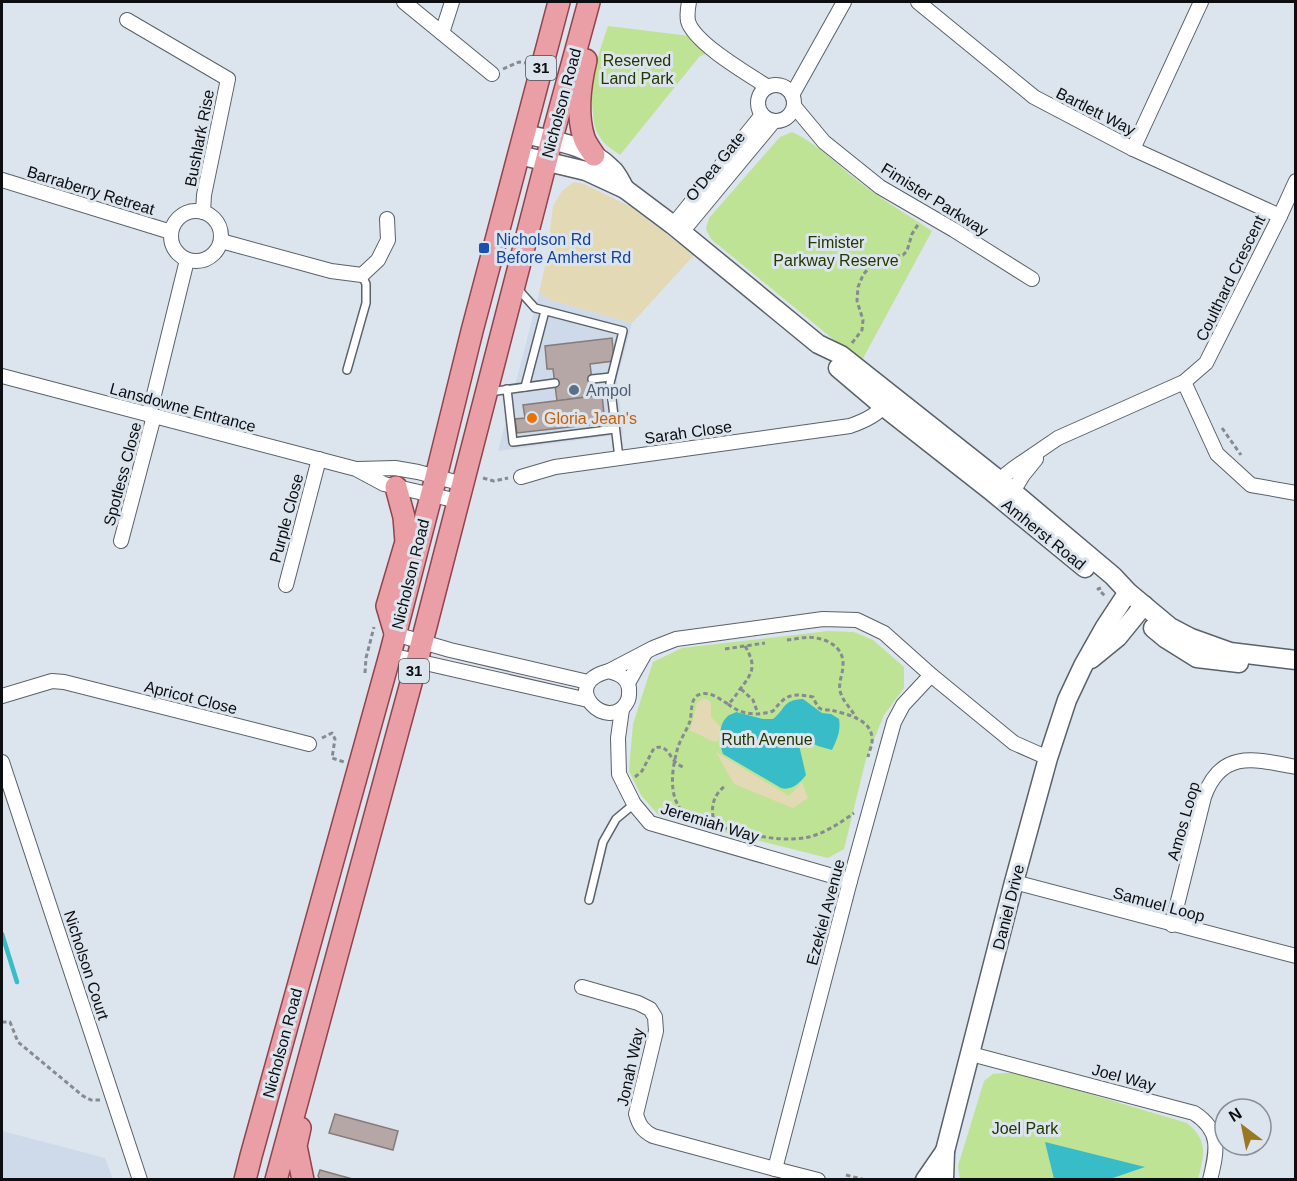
<svg xmlns="http://www.w3.org/2000/svg" width="1297" height="1181" font-family="Arial,sans-serif">
	<style>
		.built { fill: #cedae9 }
		.green { fill: #bee395 }
		.sand { fill: #e3d9b4 }
		.water { fill: #37bcc8 }
		.lines { fill: none; stroke-linecap: round; stroke-linejoin: round }
		.stream { stroke: #37bcc8; stroke-width: 4.5 }
		.building { fill: #b4a7a6; stroke: #877b79; stroke-width: 1.5 }
		.lane-casing { stroke: #5b6169; stroke-width: 10 }
		.street-casing { stroke: #5b6169; stroke-width: 16 }
		.secondary-casing { stroke: #5b6169; stroke-width: 21 }
		.primary-casing { stroke: #93434d; stroke-width: 24 }
		.path { stroke: #868b92; stroke-width: 3; stroke-dasharray: 4.5 3; stroke-linecap: butt }
		.lane { stroke: #fff; stroke-width: 7 }
		.street { stroke: #fff; stroke-width: 14 }
		.secondary { stroke: #fff; stroke-width: 18 }
		.primary { stroke: #ea9fa7; stroke-width: 21 }
		.transit-dot { fill: #1a4fb4; stroke: #dce4ed; stroke-width: 2 }
		.service-dot { fill: #5c6f8a; stroke: #dce4ed; stroke-width: 2 }
		.food-dot { fill: #e8710a; stroke: #dce4ed; stroke-width: 2 }
		.labels { text-anchor: middle; stroke-width: 6; stroke-linejoin: round; paint-order: stroke }
		.shield { fill: #dce4ed; stroke: #4a4e53; stroke-width: 1.5 }
		.shield-label { font-size: 15px; font-weight: bold; fill: #0c0e11 }
		.park-label { font-size: 16px; fill: #233800; stroke: #dce4ed }
		.street-label { font-size: 16px; fill: #0c0e11; stroke: #dce4ed }
		.transit-label { font-size: 16px; fill: #164399; stroke: #dce4ed; text-anchor: start }
		.service-label { font-size: 16px; fill: #4e5e75; stroke: #dce4ed; text-anchor: start }
		.food-label { font-size: 16px; fill: #c56008; stroke: #dce4ed; text-anchor: start }
	</style>
	<rect width="100%" height="100%" fill="#dce4ed"/>
	<!-- built -->
	<g class="built">
		<polygon points="539,293 550,300 632,323 617,379 623,434 498,451"/>
		<polygon points="2,1131 105,1158 113,1179 2,1179"/>
	</g>
	<!-- green -->
	<g class="green">
		<path d="M 608,26 L 698,37 L 713,50 L 699,57 L 620,155 C 614,150 606,146 602,140 C 595,131 594,124 593,113 C 589,81 598,56 608,26 Z"/>
		<path d="M 792,132 C 820,145 841,169 866,187 C 887,203 910,216 932,231 L 861,362 L 711,239 L 706,229 L 709,218 L 780,137 Z"/>
		<polygon points="828,631 854,632 873,640 904,667 904,688 884,715 866,759 844,849 828,858 659,816 641,795 629,771 633,724 653,662 682,648"/>
		<path d="M 1005,1073 L 1019,1073 L 1187,1123 C 1209,1141 1204,1156 1198,1179 L 960,1179 L 958,1166 L 984,1081 L 993,1074 Z"/>
	</g>
	<!-- sand -->
	<g class="sand">
		<polygon points="574,182 584,184 631,207 694,255 632,323 550,300 539,293 551,240 550,230 553,206 562,191"/>
		<path d="M 703,699 L 708,699 L 711,703 L 711,717 L 721,727 L 718,742 C 707,741 700,733 690,731 L 697,703 Z"/>
		<polygon points="716,752 789,796 802,782 808,798 793,808 734,784"/>
	</g>
	<!-- water -->
	<g class="water">
		<path d="M 803,699 L 822,713 L 831,714 L 839,719 C 841,731 837,739 832,750 L 818,746 L 809,742 L 801,741 L 799,745 L 806,775 C 800,783 791,791 781,788 L 723,754 C 719,745 718,724 727,717 C 729,714 733,714 736,712 L 763,719 L 773,719 C 786,709 782,700 803,699 Z"/>
		<polygon points="1045,1142 1145,1167 1110,1179 1054,1179"/>
	</g>
	<g class="lines">
		<!-- stream -->
		<polyline class="stream" points="2,934 17,982"/>
	</g>
	<!-- building -->
	<g class="building">
		<polygon points="612,338 614,361 590,364 594,396 557,401 553,369 547,369 545,346"/>
		<polygon points="602,395 605,423 517,433 515,419 525,418 523,405"/>
		<polygon points="335,1114 398,1131 393,1150 329,1133"/>
		<polygon points="320,1170 356,1180 320,1180 318,1176"/>
	</g>
	<g class="lines">
		<!-- lane casing -->
		<g class="lane-casing">
			<g id="lane">
				<polyline points="518,289 535,308 623,331 610,383 619,458"/>
				<polyline points="347,370 366,303 366,284 362,275"/>
				<polyline points="592,379 611,377"/>
				<polyline points="525,387 545,311"/>
				<polyline points="507,389 513,442 615,429"/>
				<polyline points="489,392 555,383"/>
				<polyline points="589,900 603,842 616,819 634,804"/>
			</g>
		</g>
		<!-- street casing -->
		<g class="street-casing">
			<g id="street">
				<polyline points="404,2 492,74"/>
				<path d="M 689,2 C 688,7 687,15 688,21 C 694,43 748,74 768,87"/>
				<polyline points="918,2 1034,97 1133,149 1280,216"/>
				<polyline points="127,20 228,79 204,195 203,212"/>
				<polyline points="442,33 452,2"/>
				<circle cx="776" cy="103" r="18"/>
				<polyline points="792,95 844,2"/>
				<polyline points="794,106 824,142 880,187 954,230 1032,279"/>
				<polyline points="1133,149 1201,2"/>
				<polyline points="2,180 171,232"/>
				<circle cx="196" cy="236" r="25"/>
				<polyline points="673,225 762,115"/>
				<polyline points="682,232 774,121"/>
				<polyline points="221,241 331,271 362,275 378,260 388,240 387,219"/>
				<polyline points="2,376 356,469 384,484 458,501"/>
				<polyline points="1184,382 1217,454 1251,485 1296,493"/>
				<polyline points="149,415 187,260"/>
				<polyline points="358,469 395,468 418,472 463,484"/>
				<path d="M 521,477 L 555,467 L 850,426 C 867,420 878,414 889,401"/>
				<polyline points="994,487 999,480 1014,468 1058,438 1184,382 1206,363 1280,216 1296,181"/>
				<polyline points="1009,498 1023,475 1036,459"/>
				<polyline points="121,541 154,416"/>
				<polyline points="286,585 319,459"/>
				<polyline points="395,634 450,650 588,682"/>
				<polyline points="390,655 588,700"/>
				<polyline points="609,671 653,648 676,639 823,619 857,620 884,633 931,675 1014,743 1048,758"/>
				<path d="M 609,671 C 619,674 627,677 629,688 C 629,693 630,697 627,702 C 609,735 556,684 609,671 Z"/>
				<polyline points="628,683 645,653"/>
				<polyline points="2,696 52,681 64,682 309,744"/>
				<polyline points="622,709 618,738 619,774 634,804 650,823 850,881"/>
				<polyline points="2,762 140,1180"/>
				<polyline points="1014,882 1296,956"/>
				<path d="M 1172,925 L 1204,797 C 1221,749 1255,759 1296,767"/>
				<path d="M 582,987 L 638,1003 L 650,1009 L 655,1017 L 656,1031 L 636,1114 C 639,1125 643,1131 653,1136 L 775,1169 L 818,1180"/>
				<path d="M 971,1054 L 1194,1113 C 1222,1131 1217,1151 1210,1180"/>
				<polyline points="775,1169 850,881 894,722 903,705 931,675"/>
			</g>
		</g>
		<!-- secondary casing -->
		<g class="secondary-casing">
			<g id="secondary">
				<path d="M 524,134 C 555,141 589,145 612,169 C 618,174 621,183 625,189"/>
				<polyline points="519,155 586,171 625,189 673,225 818,344 841,355 999,480 1113,576 1128,592 1170,627 1191,638 1230,652 1296,660"/>
				<polyline points="838,368 884,407 991,491 1085,568"/>
				<polyline points="1153,628 1165,638 1197,658 1239,663"/>
				<polyline points="1091,659 1118,637 1144,605"/>
				<polyline points="925,1180 945,1151"/>
				<polyline points="944,1180 945,1151 1014,882 1048,758 1067,700 1083,666 1105,627 1128,592"/>
			</g>
		</g>
		<!-- primary casing -->
		<g class="primary-casing">
			<g id="primary">
				<path d="M 586,60 C 580,85 576,113 584,138 C 586,144 591,150 594,155"/>
				<polyline points="395,633 387,606 406,542 404,517 396,487"/>
				<polyline points="300,1128 296,1146 303,1180"/>
				<polyline points="245,1180 251,1156 390,655 436,477 472,331 559,2"/>
				<polyline points="276,1180 417,661 555,127 589,2"/>
			</g>
		</g>
		<!-- path -->
		<g class="path">
			<polyline points="503,69 519,62 525,63"/>
			<polyline points="852,343 862,330 863,320 857,301 858,287 863,275 872,264 884,258 903,255 907,251 912,234 919,223"/>
			<polyline points="1222,428 1241,455"/>
			<polyline points="483,478 494,481 508,478"/>
			<polyline points="1101,588 1098,589 1106,597"/>
			<path d="M 787,640 C 796,639 807,636 816,638 C 830,640 844,649 843,665 C 843,675 837,684 841,694 C 844,703 852,709 856,718"/>
			<path d="M 745,646 C 756,665 754,672 740,689 C 736,695 733,700 728,704 C 719,699 710,690 698,695 C 690,699 692,714 690,721 C 687,730 681,738 678,747 C 671,771 666,806 693,819 C 727,828 774,845 809,837 C 825,833 840,823 854,813"/>
			<polyline points="725,649 765,643"/>
			<polyline points="365,673 366,658 374,627"/>
			<polyline points="741,689 753,700 758,714"/>
			<path d="M 728,704 C 741,715 758,716 773,711 C 787,694 791,693 813,697 C 815,701 817,707 821,709 C 824,710 828,710 831,710 C 846,714 871,719 872,738 C 873,744 869,751 868,757"/>
			<polyline points="322,738 332,733 335,739 332,758 344,762"/>
			<path d="M 635,777 L 642,771 L 654,748 C 670,743 668,761 683,767"/>
			<path d="M 715,825 C 710,808 712,796 726,785"/>
			<polyline points="2,1022 10,1022 18,1042 83,1096 91,1100 101,1100"/>
			<polyline points="846,1175 865,1180"/>
		</g>
		<!-- lane -->
		<use href="#lane" class="lane"/>
		<!-- street -->
		<use href="#street" class="street"/>
		<!-- secondary -->
		<use href="#secondary" class="secondary"/>
		<!-- primary -->
		<use href="#primary" class="primary"/>
	</g>
	<!-- markers -->
	<rect class="transit-dot" x="478" y="242" width="12" height="12" rx="3"/>
	<circle class="service-dot" cx="574" cy="390" r="6"/>
	<circle class="food-dot" cx="532" cy="418" r="6"/>
	<g class="labels">
		<!-- shield labels -->
		<g class="shield">
			<rect x="526" y="56" width="30" height="24" rx="4.5"/>
			<rect x="399" y="659" width="30" height="24" rx="4.5"/>
		</g>
		<g class="shield-label">
			<text x="541" y="73">31</text>
			<text x="414" y="676">31</text>
		</g>
		<!-- park labels -->
		<g class="park-label">
			<text x="637" y="66">Reserved<tspan x="637" dy="18">Land Park</tspan></text>
			<text x="836" y="248">Fimister<tspan x="836" dy="18">Parkway Reserve</tspan></text>
			<text x="767" y="745">Ruth Avenue</text>
			<text x="1025" y="1134">Joel Park</text>
		</g>
		<!-- street labels -->
		<g class="street-label">
			<text transform="translate(561 103) rotate(-75)" y="6">Nicholson Road</text>
			<text transform="translate(1096 111) rotate(27)" y="6">Bartlett Way</text>
			<text transform="translate(199 138) rotate(-79)" y="6">Bushlark Rise</text>
			<text transform="translate(715 166) rotate(-51)" y="6">O'Dea Gate</text>
			<text transform="translate(91 190) rotate(17)" y="6">Barraberry Retreat</text>
			<text transform="translate(935 199) rotate(32)" y="6">Fimister Parkway</text>
			<text transform="translate(1230 278) rotate(-64)" y="6">Coulthard Crescent</text>
			<text transform="translate(183 407) rotate(15)" y="6">Lansdowne Entrance</text>
			<text transform="translate(688 432) rotate(-8)" y="6">Sarah Close</text>
			<text transform="translate(122 474) rotate(-75)" y="6">Spotless Close</text>
			<text transform="translate(286 518) rotate(-75)" y="6">Purple Close</text>
			<text transform="translate(1044 534) rotate(39)" y="6">Amherst Road</text>
			<text transform="translate(410 574) rotate(-76)" y="6">Nicholson Road</text>
			<text transform="translate(191 697) rotate(14)" y="6">Apricot Close</text>
			<text transform="translate(1183 821) rotate(-74)" y="6">Amos Loop</text>
			<text transform="translate(710 822) rotate(17)" y="6">Jeremiah Way</text>
			<text transform="translate(1159 904) rotate(15)" y="6">Samuel Loop</text>
			<text transform="translate(1008 907) rotate(-76)" y="6">Daniel Drive</text>
			<text transform="translate(825 912) rotate(-75)" y="6">Ezekiel Avenue</text>
			<text transform="translate(87 965) rotate(72)" y="6">Nicholson Court</text>
			<text transform="translate(282 1043) rotate(-75)" y="6">Nicholson Road</text>
			<text transform="translate(630 1067) rotate(-78)" y="6">Jonah Way</text>
			<text transform="translate(1124 1077) rotate(15)" y="6">Joel Way</text>
		</g>
		<!-- transit labels -->
		<g class="transit-label">
			<text x="496" y="245">Nicholson Rd<tspan x="496" dy="18">Before Amherst Rd</tspan></text>
		</g>
		<!-- service labels -->
		<g class="service-label">
			<text x="586" y="396">Ampol</text>
		</g>
		<!-- food labels -->
		<g class="food-label">
			<text x="544" y="424">Gloria Jean's</text>
		</g>
	</g>
	<!-- border -->
	<rect width="1297" height="1181" fill="none" stroke="#0c0e11" stroke-width="6"/>
	<!-- north arrow -->
	<g transform="translate(1243 1127) rotate(328)"><circle r="28" fill="#dce4ed" stroke="#898e95" stroke-width="1.5"/>
	<path d="M0-4.5L10 22L0 15L-10 22Z" fill="#997821"/>
	<text y="-9" font-size="16" font-weight="bold" text-anchor="middle" fill="#0c0e11">N</text>
	</g>
</svg>
